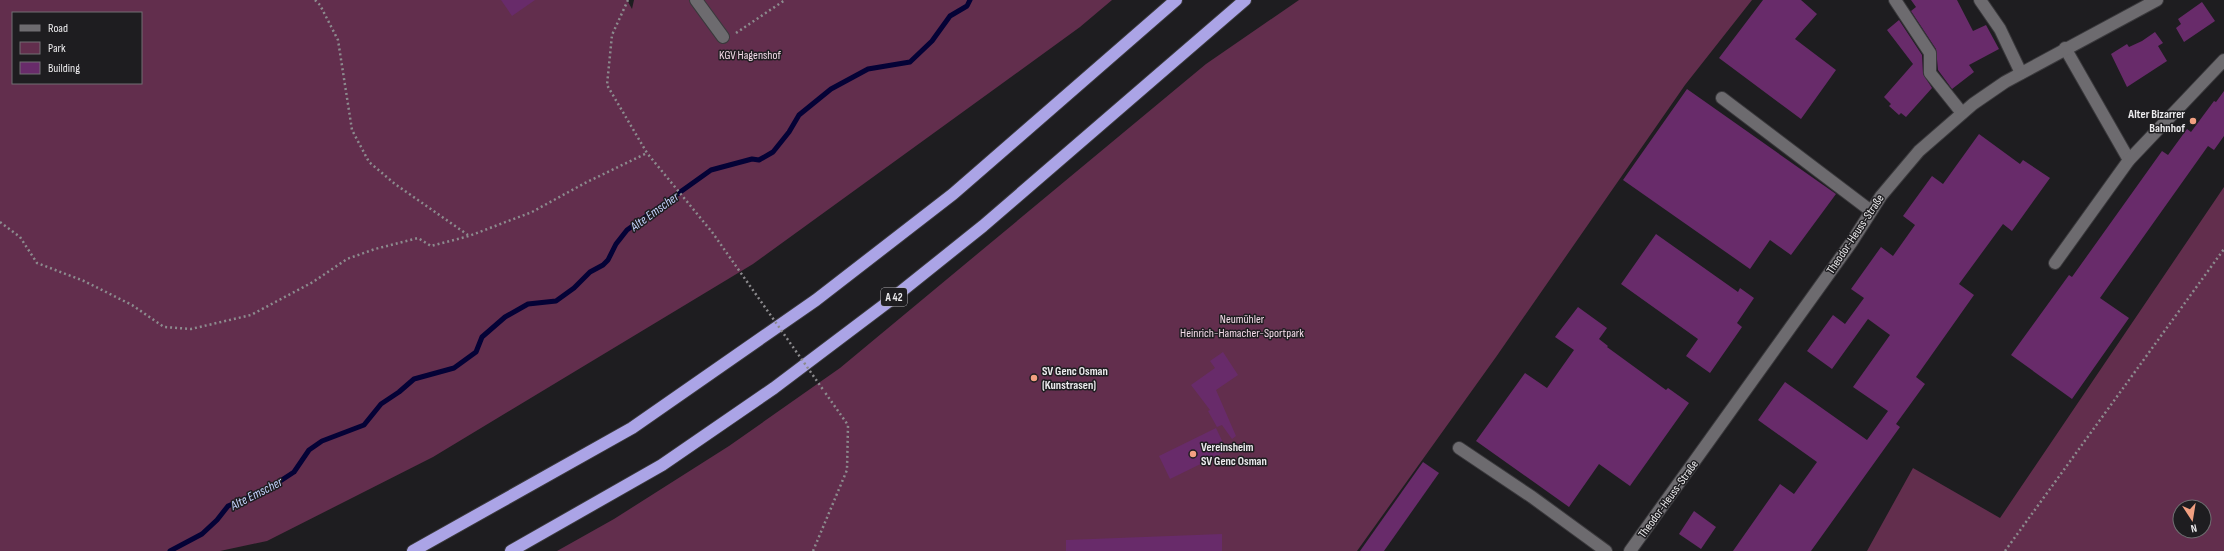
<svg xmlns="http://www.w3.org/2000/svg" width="2224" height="551" font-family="'Sofia Sans Condensed',sans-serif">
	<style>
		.green { fill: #622e4d; fill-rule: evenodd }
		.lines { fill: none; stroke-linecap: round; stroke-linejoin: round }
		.stream { stroke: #040236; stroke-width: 5 }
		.building { fill: #682b6a }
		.minor-casing { stroke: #3a393c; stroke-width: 14 }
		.highway-casing { stroke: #3a393c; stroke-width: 14 }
		.path { stroke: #8c8b8e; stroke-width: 2.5; stroke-dasharray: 2 3; stroke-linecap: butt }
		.minor { stroke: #6d6b6f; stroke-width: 12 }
		.highway { stroke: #aba4e6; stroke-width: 12 }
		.path-bridge { stroke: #8c8b8e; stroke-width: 2.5; stroke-dasharray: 2 3; stroke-linecap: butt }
		.poi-dot { fill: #f2a081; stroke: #1e1d20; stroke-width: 1.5 }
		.labels { text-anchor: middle; stroke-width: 3; stroke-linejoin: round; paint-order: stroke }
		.shield { fill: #1e1d20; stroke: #aeadb0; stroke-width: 1 }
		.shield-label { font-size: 11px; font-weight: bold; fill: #ecebed }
		.park-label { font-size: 12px; fill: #f4dce9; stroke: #1e1d20 }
		.poi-label { font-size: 12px; font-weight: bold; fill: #ecebed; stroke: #1e1d20; text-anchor: start }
		.street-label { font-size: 12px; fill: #ecebed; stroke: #1e1d20 }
		.water-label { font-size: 13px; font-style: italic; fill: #c3d2fc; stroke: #1e1d20 }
	</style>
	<rect width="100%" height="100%" fill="#1e1d20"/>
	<!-- green -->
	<g class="green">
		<path d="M 0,0 L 627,0 L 632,9 L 634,0 L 1112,0 L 1080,27 L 753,264 L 433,457 L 267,541 L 220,551 L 0,551 ZM 13,13 L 141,13 L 141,83 L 13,83 Z"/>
		<polygon points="1299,0 1752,0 1685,85 1496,357 1357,551 557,551 614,519 729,446 840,368 1206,64"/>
		<path d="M 2224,187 L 2224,551 L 1867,551 L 1913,468 L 2000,518 ZM 2180,507 L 2204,507 L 2204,531 L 2180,531 Z"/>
	</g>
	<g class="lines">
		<!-- stream -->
		<polyline class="stream" points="170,551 202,534 217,520 228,506 268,489 294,472 309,450 322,441 364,425 381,404 399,392 414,379 454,368 476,352 482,337 505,317 528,304 556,301 574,288 590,272 603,265 608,260 616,244 627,230 711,170 752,159 759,160 773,152 789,132 799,115 831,89 868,69 910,62 932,41 950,16 967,6 970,0"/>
	</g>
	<!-- building -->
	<g class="building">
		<polygon points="501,0 535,0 512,16"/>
		<polygon points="1763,0 1801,0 1817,14 1795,39 1836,70 1801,119 1719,58"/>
		<polygon points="1911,0 1957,0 1973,31 1986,25 1999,49 1969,65 1974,72 1952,89 1938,70 1936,49 1911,11 1916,7"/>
		<polygon points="2202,2 2215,21 2184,42 2176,28 2181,24 2178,19"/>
		<polygon points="1899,20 1922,55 1923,74 1932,88 1906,117 1901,113 1899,115 1889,106 1891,104 1884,97 1913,64 1887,30"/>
		<polygon points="2155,32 2163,43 2158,46 2167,61 2127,87 2111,54 2127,44 2129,47 2142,41"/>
		<polygon points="1687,89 1836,194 1791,255 1770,240 1750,269 1623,180"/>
		<polygon points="2224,91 2224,136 2214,150 2208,146 2100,298 2129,318 2072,399 2011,355 2069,275 2072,277 2162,151 2168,155 2187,129 2191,132 2214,101 2216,102"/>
		<polygon points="1979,134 2020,164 2023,160 2050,178 2012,231 2003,224 1959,284 1974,295 1916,377 1925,384 1896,424 1900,427 1811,551 1733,551 1780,484 1794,494 1817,462 1758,420 1785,382 1867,440 1888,411 1853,387 1890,335 1868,319 1832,369 1807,351 1833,315 1845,324 1864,298 1851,289 1881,247 1893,256 1915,225 1903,216 1932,176 1943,184"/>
		<polygon points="1656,234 1738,292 1740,288 1754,298 1737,323 1742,327 1710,373 1686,356 1698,339 1621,284"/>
		<polygon points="1578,307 1607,328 1599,339 1608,346 1607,347 1666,390 1668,388 1689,403 1630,486 1599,464 1569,507 1476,441 1525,373 1547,388 1574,350 1555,337"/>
		<polygon points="1223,352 1238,375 1216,390 1236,436 1232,439 1222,425 1217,427 1208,411 1210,410 1191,385 1215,368 1210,361"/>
		<polygon points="1216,428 1227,451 1170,479 1159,456"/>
		<polygon points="1423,462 1439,473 1384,551 1360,551"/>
		<polygon points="1694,511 1716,527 1701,549 1679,534"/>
		<polygon points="1222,534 1222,551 1066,551 1066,540"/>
	</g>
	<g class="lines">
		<!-- minor casing -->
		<g class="minor-casing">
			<g id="minor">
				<polyline points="696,0 723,37"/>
				<polyline points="1895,0 1930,53 1930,73 1962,113"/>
				<polyline points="1980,0 2000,29 2021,73"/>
				<polyline points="2065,48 2129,160"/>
				<polyline points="1722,98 1871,211"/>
				<polyline points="2055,263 2129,160 2224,60"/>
				<polyline points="1459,448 1532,497 1606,551"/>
				<polyline points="1630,551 1851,243 1881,196 1919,151 1973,104 2005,82 2157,0"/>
			</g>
		</g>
		<!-- highway casing -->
		<g class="highway-casing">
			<g id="highway">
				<polyline points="413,551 632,428 816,300 953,194 1176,0"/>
				<polyline points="511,551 662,465 774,388 888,302 983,226 1245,0"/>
			</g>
		</g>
		<!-- path -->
		<g class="path">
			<polyline points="315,0 320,5 338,40 352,130 369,162 395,184 468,235"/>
			<polyline points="628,0 612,35 607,85 647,153 712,232"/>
			<polyline points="736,33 785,0"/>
			<polyline points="0,222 20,237 37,263 84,281 132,305 164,327 191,329 251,315 313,282 347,259 375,249 418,238 431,246 469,236 532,212 585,183 647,153"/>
			<polyline points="813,551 847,470 848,425 824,391"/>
			<polyline points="2005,551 2224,249"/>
		</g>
		<!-- minor -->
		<use href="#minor" class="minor"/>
		<!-- highway -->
		<use href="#highway" class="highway"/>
		<!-- path-bridge -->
		<polyline class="path-bridge" points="712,232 824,391"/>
	</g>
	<!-- markers -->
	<g class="poi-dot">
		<circle cx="2193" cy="121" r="4"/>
		<circle cx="1034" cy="378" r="4"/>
		<circle cx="1193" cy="454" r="4"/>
	</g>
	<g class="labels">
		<!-- shield labels -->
		<rect class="shield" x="881" y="288" width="26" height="18" rx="3"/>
		<g class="shield-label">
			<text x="894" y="301">A 42</text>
		</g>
		<!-- park labels -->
		<g class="park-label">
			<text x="750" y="59">KGV Hagenshof</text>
			<text x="1242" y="323">Neumühler<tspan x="1242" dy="14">Heinrich-Hamacher-Sportpark</tspan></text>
		</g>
		<!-- poi labels -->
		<g class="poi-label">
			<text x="2185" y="118" text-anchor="end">Alter Bizarrer<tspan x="2185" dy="14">Bahnhof</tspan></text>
			<text x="1042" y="375">SV Genc Osman<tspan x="1042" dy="14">(Kunstrasen)</tspan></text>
			<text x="1201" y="451">Vereinsheim<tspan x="1201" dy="14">SV Genc Osman</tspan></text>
		</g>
		<!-- street labels -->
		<g class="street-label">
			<text transform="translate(1855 234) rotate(-56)" y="4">Theodor-Heuss-Straße</text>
			<text transform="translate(1668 499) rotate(-54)" y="4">Theodor-Heuss-Straße</text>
		</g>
		<!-- water labels -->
		<g class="water-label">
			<text transform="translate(654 211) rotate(-36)" y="5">Alte Emscher</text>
			<text transform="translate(256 493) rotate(-27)" y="5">Alte Emscher</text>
		</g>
	</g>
	<!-- legend -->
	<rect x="12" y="12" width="130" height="72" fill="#1e1d20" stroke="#706f72"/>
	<rect x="20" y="25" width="20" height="6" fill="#6d6b6f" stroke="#706f72"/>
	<text x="48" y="32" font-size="12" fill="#ecebed">Road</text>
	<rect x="20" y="42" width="20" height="12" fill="#622e4d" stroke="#706f72"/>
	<text x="48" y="52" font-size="12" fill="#ecebed">Park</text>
	<rect x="20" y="62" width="20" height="12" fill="#682b6a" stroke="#706f72"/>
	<text x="48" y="72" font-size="12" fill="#ecebed">Building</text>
	<!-- north arrow -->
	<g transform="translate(2192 519) rotate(168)"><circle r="19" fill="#1e1d20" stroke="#706f72"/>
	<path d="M0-3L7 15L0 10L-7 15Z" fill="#f2a081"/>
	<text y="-6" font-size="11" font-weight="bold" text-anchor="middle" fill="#ecebed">N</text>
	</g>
</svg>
